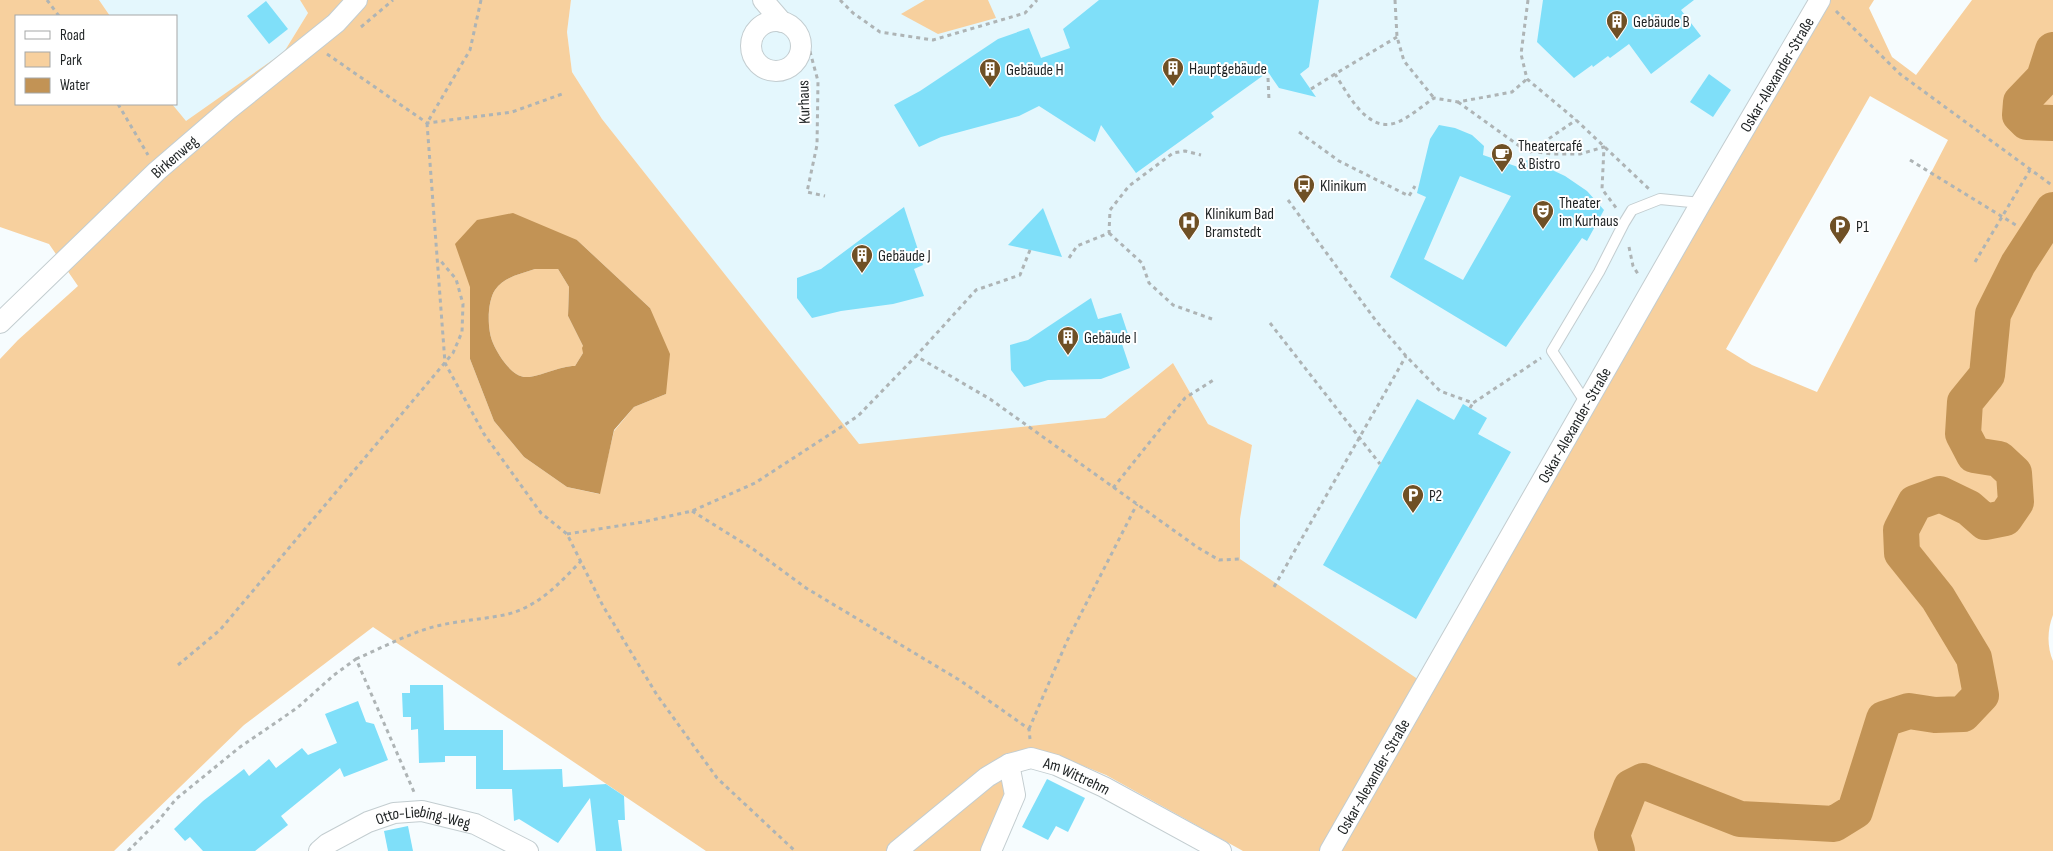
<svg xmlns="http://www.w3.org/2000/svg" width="2053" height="851" font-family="'Sofia Sans Condensed',sans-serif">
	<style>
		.built { fill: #e4f7fd }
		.green { fill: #f7d09e; fill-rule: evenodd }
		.water { fill: #c29355; fill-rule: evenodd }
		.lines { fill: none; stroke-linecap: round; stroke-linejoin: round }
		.river { stroke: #c29355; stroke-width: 36 }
		.building { fill: #7fdff9; fill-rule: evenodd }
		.lane-casing { stroke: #c3cdd0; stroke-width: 12 }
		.street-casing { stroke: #c3cdd0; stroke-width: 22 }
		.path { stroke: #aeb4b5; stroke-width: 3; stroke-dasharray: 4 4; stroke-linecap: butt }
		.lane { stroke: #fff; stroke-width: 10 }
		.street { stroke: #fff; stroke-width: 20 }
		.labels { text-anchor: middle; stroke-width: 4; stroke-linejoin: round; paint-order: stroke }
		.poi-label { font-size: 16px; fill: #1f2324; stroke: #fff; text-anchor: start }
		.street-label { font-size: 16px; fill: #1f2324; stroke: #fff }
	</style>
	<rect width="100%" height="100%" fill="#f6fcfe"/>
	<!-- built -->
	<g class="built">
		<polygon points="99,0 300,0 308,13 284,52 186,122 172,104 176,104 176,16 110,16"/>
		<polygon points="571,0 1820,0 1425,684 1280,592 1240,559 1240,519 1252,445 1208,424 1173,363 1105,418 859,445 602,119 572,72 567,32"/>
	</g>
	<!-- green -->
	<g class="green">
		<path d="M 0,0 L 99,0 L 110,16 L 16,16 L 16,104 L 172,104 L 186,121 L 284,52 L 308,13 L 300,0 L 571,0 L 567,32 L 572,72 L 602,119 L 859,444 L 1105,418 L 1173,363 L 1208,424 L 1252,445 L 1240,519 L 1240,559 L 1425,684 L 1820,0 L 1874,0 L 1869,8 L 1892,57 L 1916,75 L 1972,0 L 2053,0 L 2053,615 C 2047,630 2047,647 2053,661 L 2053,851 L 1243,851 L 1106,775 L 1056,755 L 1009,764 L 1011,794 L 987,851 L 706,851 L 373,627 L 244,725 L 114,851 L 0,851 L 0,359 L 18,340 L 78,286 L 49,244 L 0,227 ZM 1870,96 L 1948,140 L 1817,392 L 1752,365 L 1726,349 ZM 577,240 L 650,308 L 666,394 L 634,407 L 614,431 L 599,494 L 567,487 L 524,457 L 494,421 L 470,359 L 470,287 Z"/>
		<polygon points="925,0 988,0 996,18 938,34 901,14"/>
		<path d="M 535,269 L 558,269 L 569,287 L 568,316 L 583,346 L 583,353 L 575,366 C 559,366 537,378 526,377 C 512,377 498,355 493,343 C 487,330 487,302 495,290 C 504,277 520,274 535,269 Z"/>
	</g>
	<!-- water -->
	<path class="water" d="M 513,213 L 577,240 L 650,308 L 670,354 L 666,394 L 634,407 L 614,430 L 600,494 L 567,487 L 524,457 L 494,421 L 470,359 L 470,287 L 455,244 L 477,220 ZM 535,269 L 558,269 L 569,287 L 568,316 L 583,346 L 582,348 L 583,353 L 575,366 C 559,366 537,378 526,377 C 512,377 498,355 493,343 C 487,330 487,302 495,290 C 504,277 520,274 535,269 Z"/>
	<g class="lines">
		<!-- river -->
		<g class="river">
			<polyline points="2053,50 2044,78 2021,102 2020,115 2027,122 2053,123"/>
			<polyline points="1617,851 1612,835 1631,787 1643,781 1740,819 1834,824 1855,811 1884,719 1909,711 1935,715 1963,714 1981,695 1974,658 1938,598 1902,553 1901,530 1915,503 1940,494 1969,508 1985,522 2005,518 2016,502 2014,473 1999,459 1974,455 1963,434 1965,402 1987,375 1993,314 2018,264 2053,210"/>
		</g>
	</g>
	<!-- building -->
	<g class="building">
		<polygon points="1099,0 1319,0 1309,67 1300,74 1316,97 1279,88 1268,72 1211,113 1214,117 1136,173 1101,125 1095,142 1039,106 1019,116 941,137 919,147 894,105 920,91 998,39 1029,28 1041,58 1070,48 1063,29"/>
		<polygon points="1543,0 1694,0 1681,10 1701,36 1651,74 1629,44 1610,58 1608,56 1593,67 1592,65 1574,78 1537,42"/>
		<polygon points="266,1 288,29 269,44 247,16"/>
		<polygon points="1709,74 1731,90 1713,117 1690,102"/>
		<path d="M 1439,125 L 1455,128 L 1472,135 L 1484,146 L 1483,155 L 1521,168 L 1527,160 L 1533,161 L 1565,176 L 1587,191 L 1604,210 L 1587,241 L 1582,238 L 1506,347 L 1390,277 L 1426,197 L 1417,193 L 1430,139 ZM 1460,176 L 1511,196 L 1463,280 L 1424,259 Z"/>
		<polygon points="904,207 923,265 914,269 924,296 893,304 841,311 812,318 797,298 797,278 821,269"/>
		<polygon points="1043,208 1062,257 1008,245"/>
		<polygon points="1091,298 1098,319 1121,313 1129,337 1121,341 1130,368 1101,379 1048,380 1024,387 1011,370 1010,345 1028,340"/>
		<polygon points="1417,399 1454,420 1463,404 1487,418 1478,434 1511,452 1416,619 1323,565"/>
		<polygon points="410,685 443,685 444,730 503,730 503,770 562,769 563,787 606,784 624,796 625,820 618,820 622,851 596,851 590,798 558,843 519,819 514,821 512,789 476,789 476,756 445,756 445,762 419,763 418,729 411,730 411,717 403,717 402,693 410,693"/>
		<polygon points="358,701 366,722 374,724 388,760 344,777 340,768 281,816 288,825 255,851 203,851 190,837 185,841 174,829 203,801 244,769 249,776 269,759 276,768 302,748 308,755 337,743 325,714"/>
		<polygon points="1047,779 1085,798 1068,832 1056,826 1048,840 1022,827"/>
		<polygon points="408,826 413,851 388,851 384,831"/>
	</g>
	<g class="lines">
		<!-- lane casing -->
		<g class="lane-casing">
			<polyline id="lane" points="1586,403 1552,351 1599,272 1624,223 1632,210 1660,199 1701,203"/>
		</g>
		<!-- street casing -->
		<g class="street-casing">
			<g id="street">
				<polyline points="763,0 782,22"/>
				<circle cx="776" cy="46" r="25"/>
				<path id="s1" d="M 0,323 L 157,171 L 229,109 L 336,23 L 357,0"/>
				<path id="s2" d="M 319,851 L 327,844 L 368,822 L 394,813 L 422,811 L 475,824 L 528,851"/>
				<path id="s3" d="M 897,851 L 987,777 L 1009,764 L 1031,758 L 1056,765 L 1104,787 L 1221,851"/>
				<polyline points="991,851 1015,795 1009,764"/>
				<path id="s4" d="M 1330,851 L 1701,203 L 1820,0"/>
			</g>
		</g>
		<!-- path -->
		<g class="path">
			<polyline points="47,0 59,16"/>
			<polyline points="481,0 470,50 427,123 445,363 484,434 541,513 567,534 603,606 657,695 717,778 795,851"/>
			<polyline points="840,0 853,13 880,32 933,40 1025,13 1037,0"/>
			<polyline points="1395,0 1397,37 1404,61 1434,98"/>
			<polyline points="1528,0 1521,54 1527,79 1576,120 1649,189"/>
			<polyline points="1836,11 1900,74 2053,186"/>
			<polyline points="361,27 393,0"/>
			<polyline points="800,30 806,37 818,81 817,145 807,192 825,196"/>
			<path d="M 1397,37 L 1335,74 C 1348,94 1368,135 1398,122 C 1410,117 1422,106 1434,98 L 1458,102 L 1512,92 L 1527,79"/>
			<polyline points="327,54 427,123 512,112 562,94"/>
			<polyline points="1268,78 1269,100"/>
			<polyline points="1311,89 1335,74"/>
			<polyline points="1458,102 1525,150 1551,154 1580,154 1604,147 1602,189 1617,209"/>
			<polyline points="118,104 148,155"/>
			<polyline points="1299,132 1339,161 1409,196 1415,186"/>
			<polyline points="1910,160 2019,227"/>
			<polyline points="1533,161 1531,151 1576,120"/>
			<polyline points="1288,200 1376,321 1406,356 1440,391 1473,403 1541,358"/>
			<polyline points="1109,233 1142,263 1149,283 1173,305 1212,319"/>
			<polyline points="1629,247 1633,266 1638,274"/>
			<polyline points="1030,250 1020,275 976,290 916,356 990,399 1197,547 1219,560 1240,559"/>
			<polyline points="1069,258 1077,246 1109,233 1110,210 1129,186 1173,153 1185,151 1201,155"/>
			<polyline points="1975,262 2030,170"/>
			<polyline points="1270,323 1380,464"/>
			<polyline points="1470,408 1473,403"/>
			<polyline points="1113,488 1185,398 1215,379"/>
			<polyline points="692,511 753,549 806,588 961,681 1029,729 1030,739"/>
			<polyline points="567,534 643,522 692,511 755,483 858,416 916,356"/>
			<polyline points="1274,587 1406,356"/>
			<path d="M 356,659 C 379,649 402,637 426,629 C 451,621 479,620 504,615 C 537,608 559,584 581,561"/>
			<polyline points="178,665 220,630 453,353 462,332 463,304 456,279 439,259"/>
			<polyline points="1029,729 1067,641 1137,504"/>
			<polyline points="128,851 159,820 176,799 240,747 297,708 334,675 356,659 414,792"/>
		</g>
		<!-- lane -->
		<use href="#lane" class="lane"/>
		<!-- street -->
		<use href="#street" class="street"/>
	</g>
	<!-- icons -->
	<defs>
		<g id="building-pin" transform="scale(1.125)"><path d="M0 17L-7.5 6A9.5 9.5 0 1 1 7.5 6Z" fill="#6f5025" stroke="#fff"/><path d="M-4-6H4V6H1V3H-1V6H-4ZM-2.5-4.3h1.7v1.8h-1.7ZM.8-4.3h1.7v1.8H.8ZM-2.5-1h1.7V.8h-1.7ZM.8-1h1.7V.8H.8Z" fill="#fff"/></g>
		<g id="cafe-pin" transform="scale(1.125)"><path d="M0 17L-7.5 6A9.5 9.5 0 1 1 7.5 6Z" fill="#6f5025" stroke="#fff"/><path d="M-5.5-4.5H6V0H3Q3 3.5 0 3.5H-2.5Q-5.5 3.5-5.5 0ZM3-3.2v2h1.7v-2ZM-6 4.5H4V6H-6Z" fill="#fff"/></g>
		<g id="bus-pin" transform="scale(1.125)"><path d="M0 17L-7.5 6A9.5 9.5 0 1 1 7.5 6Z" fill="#6f5025" stroke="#fff"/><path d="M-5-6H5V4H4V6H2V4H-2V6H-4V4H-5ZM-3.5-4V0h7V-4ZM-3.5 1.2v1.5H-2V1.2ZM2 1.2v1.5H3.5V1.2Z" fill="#fff"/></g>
		<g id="theatre-pin" transform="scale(1.125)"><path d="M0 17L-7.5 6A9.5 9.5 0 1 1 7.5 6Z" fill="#6f5025" stroke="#fff"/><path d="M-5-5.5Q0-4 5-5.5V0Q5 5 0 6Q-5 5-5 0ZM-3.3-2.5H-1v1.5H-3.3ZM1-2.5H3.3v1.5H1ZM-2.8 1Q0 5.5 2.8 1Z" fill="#fff"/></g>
		<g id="hospital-pin" transform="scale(1.125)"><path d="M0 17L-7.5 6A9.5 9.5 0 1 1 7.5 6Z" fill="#6f5025" stroke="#fff"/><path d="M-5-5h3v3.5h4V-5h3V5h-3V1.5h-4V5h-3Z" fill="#fff"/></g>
		<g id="parking-pin" transform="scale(1.125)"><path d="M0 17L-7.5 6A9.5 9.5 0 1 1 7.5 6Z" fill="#6f5025" stroke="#fff"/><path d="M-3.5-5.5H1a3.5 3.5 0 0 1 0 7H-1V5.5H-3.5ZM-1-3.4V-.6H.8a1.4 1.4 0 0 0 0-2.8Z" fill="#fff"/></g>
	</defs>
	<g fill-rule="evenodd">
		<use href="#building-pin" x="1617" y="21"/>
		<use href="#building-pin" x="1173" y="68"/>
		<use href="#building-pin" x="990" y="69"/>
		<use href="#cafe-pin" x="1502" y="154"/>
		<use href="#bus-pin" x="1304" y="185"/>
		<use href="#theatre-pin" x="1543" y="211"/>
		<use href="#hospital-pin" x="1189" y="222"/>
		<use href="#parking-pin" x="1840" y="226"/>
		<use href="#building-pin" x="862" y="255"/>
		<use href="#building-pin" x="1068" y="337"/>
		<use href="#parking-pin" x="1413" y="495"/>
	</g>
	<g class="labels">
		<!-- poi labels -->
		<g class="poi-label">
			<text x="1633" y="27">Gebäude B</text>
			<text x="1189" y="74">Hauptgebäude</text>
			<text x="1006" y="75">Gebäude H</text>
			<text x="1518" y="151">Theatercafé<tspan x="1518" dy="18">&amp; Bistro</tspan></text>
			<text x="1320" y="191">Klinikum</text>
			<text x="1559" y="208">Theater<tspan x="1559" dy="18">im Kurhaus</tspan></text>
			<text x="1205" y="219">Klinikum Bad<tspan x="1205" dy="18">Bramstedt</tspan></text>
			<text x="1856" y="232">P1</text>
			<text x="878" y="261">Gebäude J</text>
			<text x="1084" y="343">Gebäude I</text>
			<text x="1429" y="501">P2</text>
		</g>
		<!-- street labels -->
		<g class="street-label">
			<text dy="6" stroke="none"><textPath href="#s4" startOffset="896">Oskar-Alexander-Straße</textPath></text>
			<text transform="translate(803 102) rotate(-92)" y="6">Kurhaus</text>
			<text dy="6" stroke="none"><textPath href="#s1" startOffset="241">Birkenweg</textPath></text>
			<text dy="6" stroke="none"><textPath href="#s4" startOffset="491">Oskar-Alexander-Straße</textPath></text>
			<text dy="6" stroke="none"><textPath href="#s3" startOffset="214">Am Wittrehm</textPath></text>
			<text dy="6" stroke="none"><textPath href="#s4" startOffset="86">Oskar-Alexander-Straße</textPath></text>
			<text dy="6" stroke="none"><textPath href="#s2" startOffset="114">Otto-Liebing-Weg</textPath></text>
		</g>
	</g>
	<!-- legend -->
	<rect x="15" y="15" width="162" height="90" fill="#ffffff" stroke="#a5a7a7"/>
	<rect x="25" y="31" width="25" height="8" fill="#ffffff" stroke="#a5a7a7"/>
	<text x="60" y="40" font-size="15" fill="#1f2324">Road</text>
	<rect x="25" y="52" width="25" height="15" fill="#f7d09e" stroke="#a5a7a7"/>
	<text x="60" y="65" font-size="15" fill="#1f2324">Park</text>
	<rect x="25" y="78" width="25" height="15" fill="#c29355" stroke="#a5a7a7"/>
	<text x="60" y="90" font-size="15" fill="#1f2324">Water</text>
</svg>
